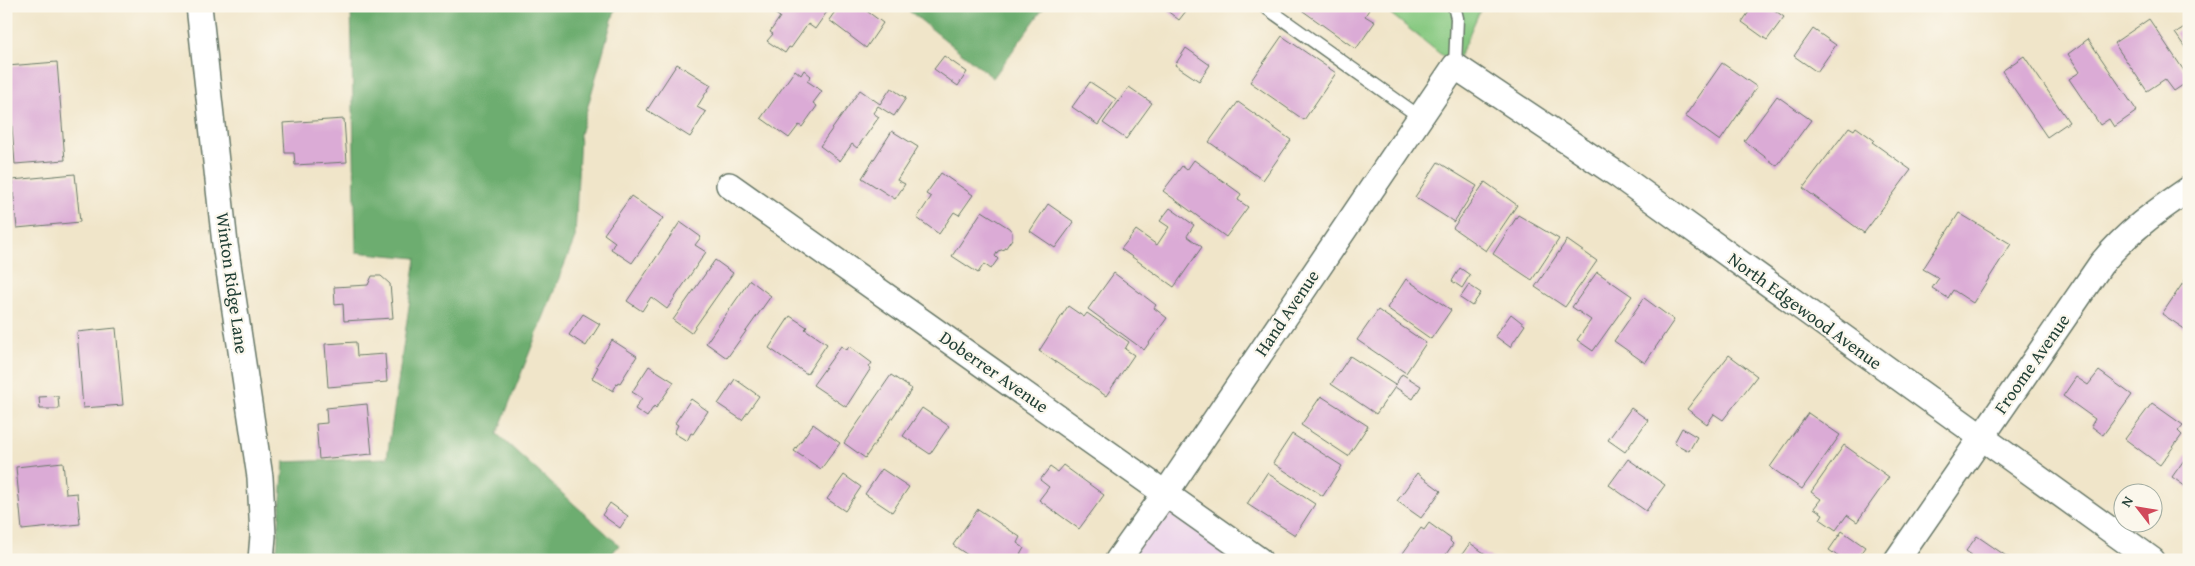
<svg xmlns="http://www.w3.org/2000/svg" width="2195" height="566" font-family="'Gentium Book Plus',serif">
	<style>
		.built { fill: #ebd1eb }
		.green { fill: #87c981; stroke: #53835a }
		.forest { fill: #6dad6f; stroke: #467552 }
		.building { fill: #dbabd6 }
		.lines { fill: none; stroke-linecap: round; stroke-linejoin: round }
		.service-casing { stroke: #687868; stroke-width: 15 }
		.minor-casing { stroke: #687868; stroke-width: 28 }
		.service { stroke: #fff; stroke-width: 12 }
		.minor { stroke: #fff; stroke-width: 25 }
		.labels { text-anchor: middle; stroke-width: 4.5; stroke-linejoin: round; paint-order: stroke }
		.street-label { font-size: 18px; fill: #1f3d34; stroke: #fbf7ec }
	</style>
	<rect width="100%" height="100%" fill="#fbf7ec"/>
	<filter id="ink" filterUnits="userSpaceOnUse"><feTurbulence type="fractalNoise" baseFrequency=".02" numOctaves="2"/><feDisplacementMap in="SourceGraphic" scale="10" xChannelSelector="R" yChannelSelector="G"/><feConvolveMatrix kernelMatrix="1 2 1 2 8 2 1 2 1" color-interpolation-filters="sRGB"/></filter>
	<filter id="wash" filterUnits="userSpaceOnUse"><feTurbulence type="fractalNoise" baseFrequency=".0096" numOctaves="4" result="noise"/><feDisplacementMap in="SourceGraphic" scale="20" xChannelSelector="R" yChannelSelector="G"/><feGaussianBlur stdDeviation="1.12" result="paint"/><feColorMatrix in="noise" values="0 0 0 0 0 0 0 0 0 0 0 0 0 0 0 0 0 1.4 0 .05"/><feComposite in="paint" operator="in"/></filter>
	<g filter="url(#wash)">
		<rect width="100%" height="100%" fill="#f0e5c9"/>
		<!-- built -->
		<polygon class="built" points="1165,494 1259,560 1118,560"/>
		<!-- green -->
		<polygon class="green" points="1381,6 1482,6 1455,66"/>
		<!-- forest -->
		<g class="forest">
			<polygon points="351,6 616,6 580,134 575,238 497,434 619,545 607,560 276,560 284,462 387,458 416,258 356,252"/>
			<polygon points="903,6 1045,6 993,78"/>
		</g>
		<g id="blocks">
			<!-- building -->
			<g class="building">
				<polygon points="779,6 831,6 815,29 808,24 791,48 789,47 785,53 767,41 773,34 770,32 780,17 774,13"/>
				<polygon points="839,6 860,6 883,23 866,48 829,20"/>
				<polygon points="1161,6 1190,6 1179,20"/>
				<polygon points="1296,6 1368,6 1370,8 1365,16 1375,22 1356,49"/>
				<polygon points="1753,6 1769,6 1784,17 1767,40 1742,22"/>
				<polygon points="2149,19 2189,78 2189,81 2174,91 2165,79 2147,91 2114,43"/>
				<polygon points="2189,24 2189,53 2175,33"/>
				<polygon points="1813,29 1836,45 1817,72 1794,56"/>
				<polygon points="1282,36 1336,73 1304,120 1250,82"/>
				<polygon points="2088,39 2137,111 2114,127 2109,119 2100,125 2069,79 2080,72 2068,54"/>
				<polygon points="1186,48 1210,65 1199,81 1175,65"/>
				<polygon points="944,56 967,72 958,86 934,69"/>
				<polygon points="2024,56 2069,122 2047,137 2002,71"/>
				<polygon points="57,62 65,160 15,164 7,66"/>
				<polygon points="1722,63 1757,87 1720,141 1685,116"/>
				<polygon points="677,64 711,85 697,107 706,112 690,137 647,110"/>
				<polygon points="795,70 801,75 804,70 811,76 807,81 822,91 813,103 817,106 802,127 799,125 789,138 761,118"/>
				<polygon points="1090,82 1116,99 1098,125 1072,107"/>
				<polygon points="1129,87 1152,103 1126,139 1103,123"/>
				<polygon points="891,88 906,98 894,116 878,106 873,113 879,117 857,148 852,144 840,161 820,146 860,90 880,104"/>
				<polygon points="1777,96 1811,120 1777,166 1744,141"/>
				<polygon points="1238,102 1291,140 1263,180 1209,142"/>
				<polygon points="344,119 347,162 295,165 294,153 285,153 283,123"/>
				<polygon points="1849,127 1854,130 1856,127 1874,140 1872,142 1911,170 1864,233 1803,188"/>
				<polygon points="892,131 918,147 897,180 905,184 895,199 862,178"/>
				<polygon points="1194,160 1241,194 1238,200 1248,207 1226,237 1163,191 1182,166 1187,170"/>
				<polygon points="1438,162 1477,186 1454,222 1415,197"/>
				<polygon points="941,173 973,195 959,215 954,212 939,234 917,218 931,197 926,194"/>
				<polygon points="75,174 80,222 17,228 12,180"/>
				<polygon points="1485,182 1517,205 1486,251 1453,228"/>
				<polygon points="631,196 663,218 632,263 611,249 615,242 604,234"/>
				<polygon points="1048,204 1074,222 1055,248 1030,231"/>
				<polygon points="1170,208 1194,225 1187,236 1202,247 1174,287 1121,249 1136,230 1157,245 1169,227 1160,221"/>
				<polygon points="982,211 1009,228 1012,232 1012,239 1005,249 998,251 995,256 998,259 991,269 984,264 978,273 952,256"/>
				<polygon points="1959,213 2011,244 1973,303 1953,290 1948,298 1932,288 1939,278 1923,269"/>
				<polygon points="1518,215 1559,239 1532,280 1493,254"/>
				<polygon points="680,222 701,237 695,245 706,252 667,309 651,297 642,311 627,301"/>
				<polygon points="1567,240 1597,261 1565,307 1535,287"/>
				<polygon points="715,260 733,273 691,333 673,320"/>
				<polygon points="1460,268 1470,275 1462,288 1452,281"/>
				<polygon points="1597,272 1632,296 1593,351 1577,340 1591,320 1572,307"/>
				<polygon points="1114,273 1156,305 1154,308 1167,318 1144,350 1088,309"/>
				<polygon points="372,276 381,276 390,284 393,318 344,321 343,304 335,305 334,287 368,285"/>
				<polygon points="1406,279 1451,310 1431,339 1387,308"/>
				<polygon points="750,280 771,296 727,358 706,343"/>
				<polygon points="2185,280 2189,282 2189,332 2162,314"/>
				<polygon points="1469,285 1481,293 1472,306 1460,298"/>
				<polygon points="1644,298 1674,320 1645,363 1614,341"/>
				<polygon points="1068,306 1084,317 1087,313 1129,342 1125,349 1134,355 1106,396 1039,351"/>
				<polygon points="1378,310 1426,343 1406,373 1357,340"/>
				<polygon points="583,314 600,324 586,346 569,335"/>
				<polygon points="1511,314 1525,325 1510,347 1495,336"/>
				<polygon points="790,316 807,327 805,329 827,344 807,374 769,348"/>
				<polygon points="116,328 123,405 83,408 77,332"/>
				<polygon points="612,340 637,356 620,383 618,382 613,391 592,378 598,367 596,366"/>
				<polygon points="356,342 357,356 385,354 387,382 328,387 325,344"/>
				<polygon points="841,346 847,350 849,346 872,363 869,367 871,368 846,407 813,385"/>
				<polygon points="1729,355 1757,376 1723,420 1714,414 1707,424 1687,409"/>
				<polygon points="1350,356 1395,385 1402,374 1421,386 1413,399 1395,387 1376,414 1331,384"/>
				<polygon points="649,366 674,382 656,408 654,406 647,417 635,409 642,398 632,392"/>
				<polygon points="2099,371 2132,395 2103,435 2091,426 2095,419 2063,396 2076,377 2088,385"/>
				<polygon points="891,375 912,389 865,458 844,443"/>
				<polygon points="735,379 759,396 742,420 718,404"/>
				<polygon points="58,396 59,409 40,409 39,397"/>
				<polygon points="1321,396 1368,426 1348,456 1301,425"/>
				<polygon points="691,399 708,411 693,434 691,433 687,441 674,433 678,425 675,423"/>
				<polygon points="2152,403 2183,425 2178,431 2182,435 2160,465 2125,439"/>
				<polygon points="367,404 372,454 319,459 316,424 327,423 326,408"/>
				<polygon points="922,408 949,426 930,454 903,436"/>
				<polygon points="1631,408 1648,420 1625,452 1608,440"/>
				<polygon points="1808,413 1840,435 1802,489 1770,467"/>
				<polygon points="813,424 840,443 821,469 794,451"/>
				<polygon points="1682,428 1697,437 1689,451 1674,443"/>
				<polygon points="1292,434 1342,466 1323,496 1273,463"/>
				<polygon points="1844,445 1889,477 1857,522 1847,515 1836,530 1820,519 1823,514 1814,508 1821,499 1811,492"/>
				<polygon points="2189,453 2189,489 2172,477"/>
				<polygon points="1628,459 1665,485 1646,511 1609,485"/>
				<polygon points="63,462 66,494 77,493 80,524 22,530 16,467"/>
				<polygon points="1063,465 1104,495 1079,529 1039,500 1049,487 1040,480 1050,467 1057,472"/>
				<polygon points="882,469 909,487 892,512 865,494"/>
				<polygon points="1267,473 1315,504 1295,535 1247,504"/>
				<polygon points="1417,473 1441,491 1421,518 1397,501"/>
				<polygon points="844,475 861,487 845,511 827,499"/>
				<polygon points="610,503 628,516 620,528 602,515"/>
				<polygon points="978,509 1020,537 1017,543 1024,548 1017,560 975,560 953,545"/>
				<polygon points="1429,523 1451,539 1450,541 1453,544 1442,560 1398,560 1421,528 1424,530"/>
				<polygon points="1842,531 1865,547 1856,560 1843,560 1829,550"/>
				<polygon points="1977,536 2012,560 1975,560 1976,558 1966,551"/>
				<polygon points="1470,543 1494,560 1458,560"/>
			</g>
		</g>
	</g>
	<g filter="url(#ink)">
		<use href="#blocks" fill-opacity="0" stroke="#687868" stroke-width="1"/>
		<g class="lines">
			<!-- service casing -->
			<g class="service-casing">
				<g id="service">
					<polyline points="1264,6 1420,117"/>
					<polyline points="1454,6 1457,18 1455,66"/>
				</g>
			</g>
			<!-- minor casing -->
			<g class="minor-casing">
				<g id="minor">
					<polyline points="199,6 225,244 260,477 263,536 261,560"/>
					<polyline points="729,185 1259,560"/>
					<polyline points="1118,560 1165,494 1455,66 1618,175 2152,560"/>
					<path d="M 1897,560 L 2101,264 C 2127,232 2155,212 2189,189"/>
				</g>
			</g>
			<!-- service -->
			<use href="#service" class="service"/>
			<!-- minor -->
			<use href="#minor" class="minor"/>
		</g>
	</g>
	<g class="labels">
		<!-- street labels -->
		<g class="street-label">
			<text transform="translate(232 283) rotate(82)" y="6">Winton Ridge Lane</text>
			<text transform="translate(1805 311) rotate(36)" y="6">North Edgewood Avenue</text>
			<text transform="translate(1287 313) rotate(-56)" y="6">Hand Avenue</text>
			<text transform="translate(2032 364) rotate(-55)" y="6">Froome Avenue</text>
			<text transform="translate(994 372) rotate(35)" y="6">Doberrer Avenue</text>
		</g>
	</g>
	<!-- margin -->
	<rect width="2195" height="566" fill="none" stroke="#fbf7ec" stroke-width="25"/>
	<!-- north arrow -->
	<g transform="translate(2138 508) rotate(301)"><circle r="24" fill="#fbf7ec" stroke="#a3ada2"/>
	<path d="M0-4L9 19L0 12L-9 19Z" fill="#d1495b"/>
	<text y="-8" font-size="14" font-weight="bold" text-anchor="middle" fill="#1f3d34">N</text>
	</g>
</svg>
